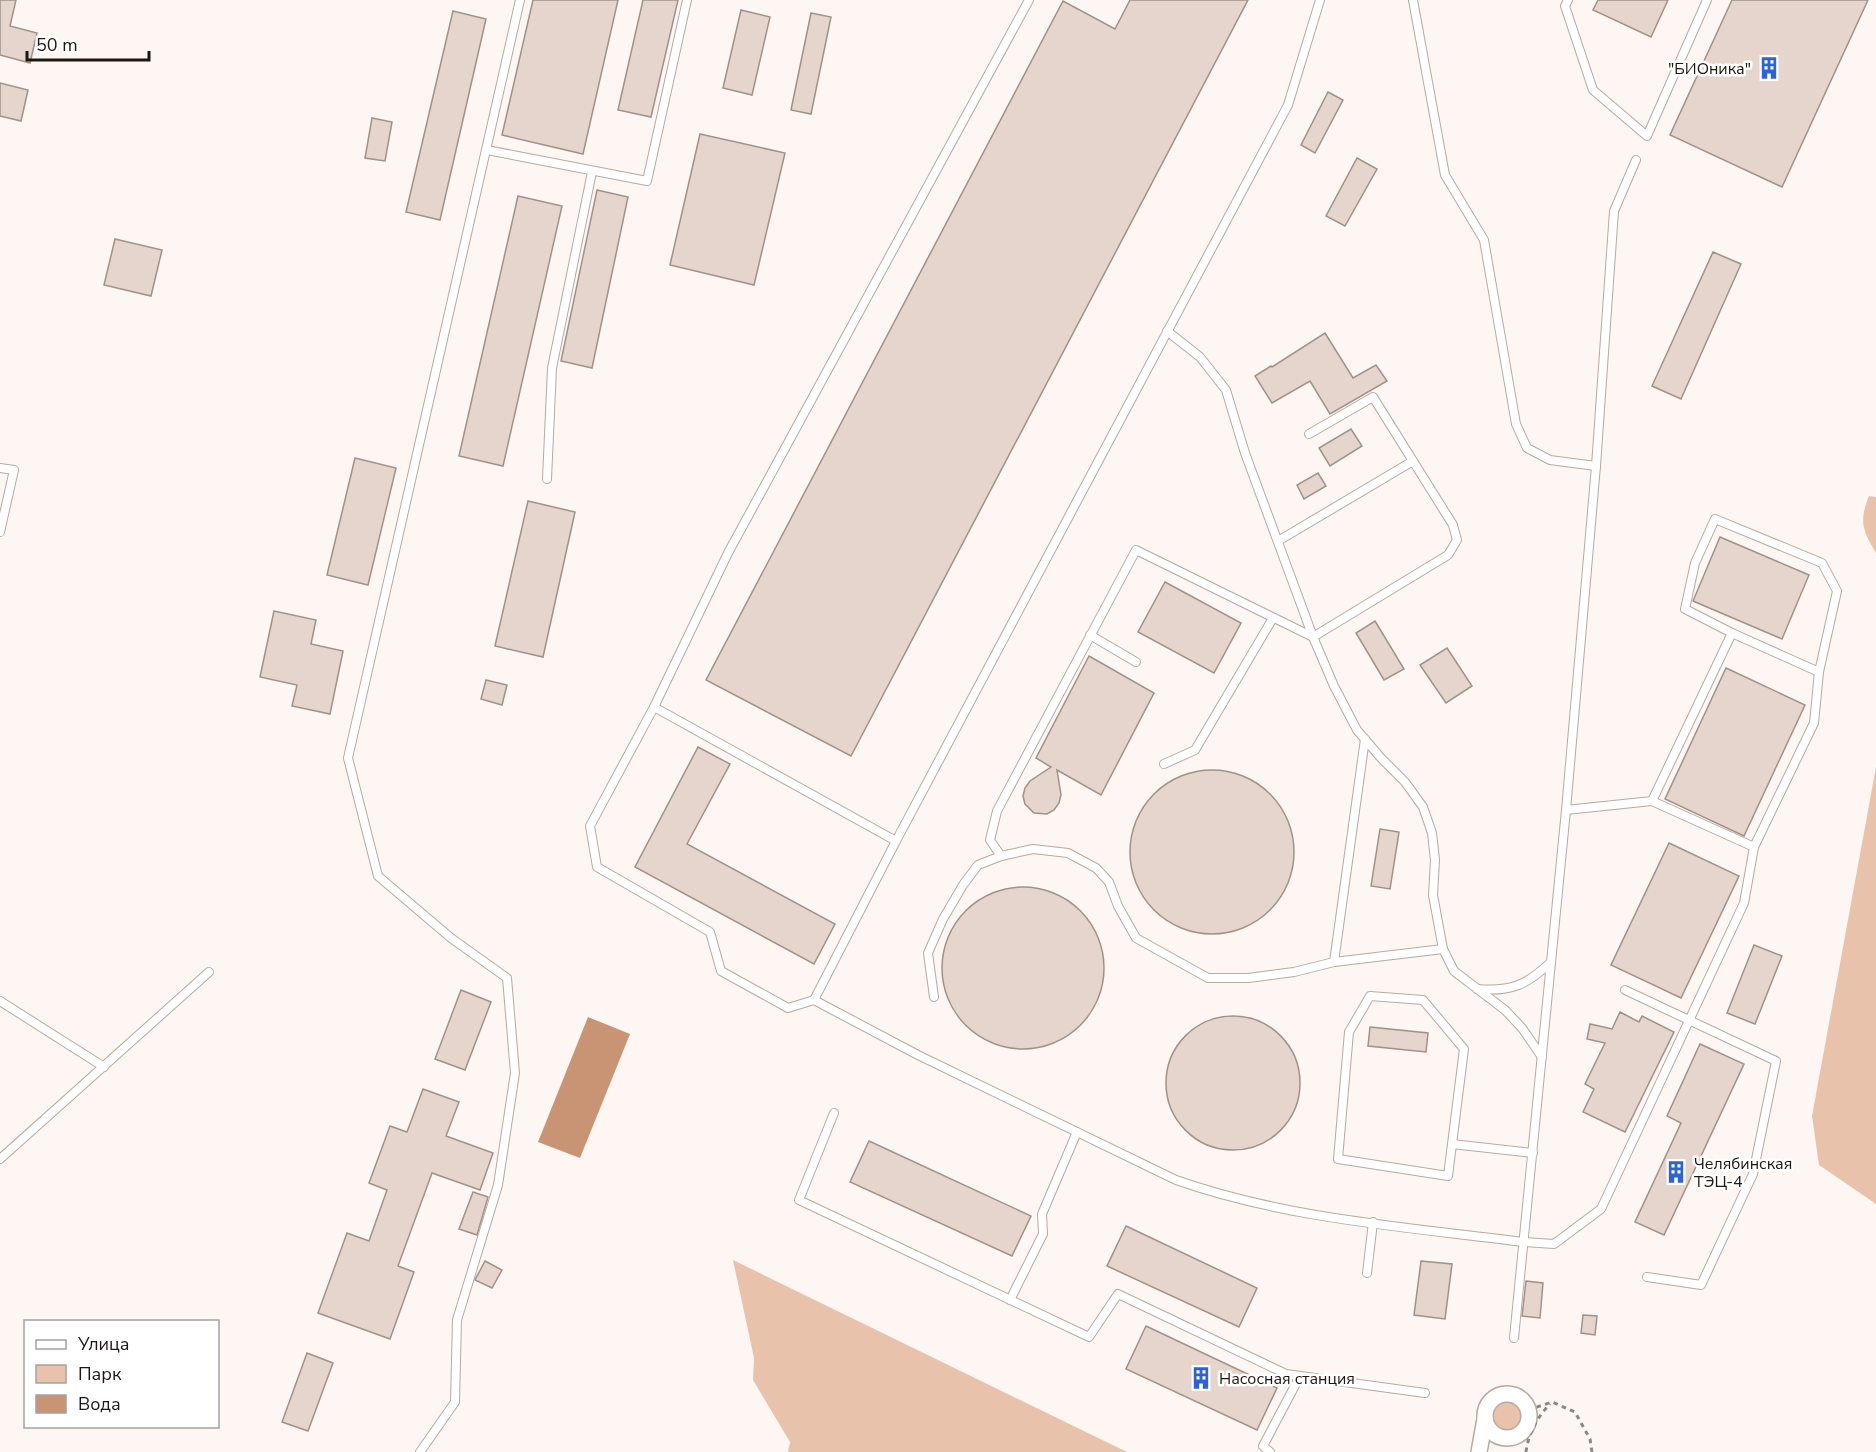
<svg xmlns="http://www.w3.org/2000/svg" width="1876" height="1452" font-family="'Nunito Sans',sans-serif">
	<style>
		.green { fill: #e9c2ab }
		.water { fill: #c99474 }
		.building { fill: #e6d5cc; stroke: #a19289; stroke-width: 1.5 }
		.lines { fill: none; stroke-linecap: round; stroke-linejoin: round }
		.service-casing { stroke: #b9a9a1; stroke-width: 10 }
		.minor-casing { stroke: #b9a9a1; stroke-width: 18 }
		.path { stroke: #8e8784; stroke-width: 3; stroke-dasharray: 4.5 4.5; stroke-linecap: butt }
		.service { stroke: #fff; stroke-width: 8 }
		.minor { stroke: #fff; stroke-width: 15 }
		.labels { text-anchor: middle; stroke-width: 5; stroke-linejoin: round; paint-order: stroke }
		.poi-label { font-size: 16px; fill: #1d1714; stroke: #fff; text-anchor: start }
	</style>
	<rect width="100%" height="100%" fill="#fdf6f2"/>
	<!-- green -->
	<g class="green">
		<path d="M 1869,496 L 1876,497 L 1876,553 C 1862,530 1859,521 1869,496 Z"/>
		<polygon points="1876,767 1876,1204 1819,1165 1812,1116"/>
		<polygon points="733,1260 1127,1452 788,1452 790,1442 753,1380 754,1358"/>
		<circle cx="1506" cy="1416" r="16"/>
	</g>
	<!-- water -->
	<polygon class="water" points="588,1017 630,1034 580,1158 538,1142"/>
	<!-- building -->
	<g class="building">
		<polygon points="0,0 16,0 10,26 37,33 30,63 0,55"/>
		<polygon points="533,0 618,0 583,154 502,135"/>
		<polygon points="643,0 678,0 651,117 618,110"/>
		<polygon points="1130,0 1248,0 851,756 706,680 1063,1 1115,29"/>
		<polygon points="1598,0 1668,0 1651,37 1593,10"/>
		<polygon points="1732,0 1868,0 1782,187 1670,135"/>
		<polygon points="741,10 770,17 752,95 723,88"/>
		<polygon points="453,11 486,19 440,220 406,212"/>
		<polygon points="811,13 831,17 811,114 791,110"/>
		<polygon points="0,83 28,90 21,121 0,116"/>
		<polygon points="1328,92 1343,100 1315,153 1301,145"/>
		<polygon points="372,118 392,122 385,161 365,158"/>
		<polygon points="700,134 785,153 754,285 670,265"/>
		<polygon points="1357,158 1377,169 1345,226 1326,216"/>
		<polygon points="597,190 628,197 592,368 561,361"/>
		<polygon points="518,196 562,206 503,466 459,456"/>
		<polygon points="115,239 162,250 151,296 104,285"/>
		<polygon points="1713,252 1741,264 1681,399 1652,386"/>
		<polygon points="1325,333 1353,378 1376,365 1387,381 1330,414 1310,381 1272,403 1255,376 1271,366 1272,367"/>
		<polygon points="1351,429 1362,446 1330,466 1319,448"/>
		<polygon points="355,458 396,468 368,585 327,575"/>
		<polygon points="1318,473 1326,486 1304,499 1297,485"/>
		<polygon points="528,501 575,512 543,657 495,646"/>
		<polygon points="1720,537 1809,575 1782,639 1693,601"/>
		<polygon points="1165,582 1241,623 1214,673 1138,632"/>
		<polygon points="274,611 316,620 311,644 343,651 330,714 292,706 297,685 260,677"/>
		<polygon points="1375,621 1404,669 1384,680 1356,633"/>
		<polygon points="1447,648 1472,686 1446,703 1420,665"/>
		<polygon points="1089,656 1154,693 1101,795 1057,770 1061,795 1059,803 1054,810 1047,814 1034,813 1025,804 1023,796 1025,788 1030,781 1051,767 1036,758"/>
		<polygon points="1726,668 1805,705 1744,836 1665,799"/>
		<polygon points="486,680 507,685 502,705 481,699"/>
		<polygon points="698,747 730,764 687,844 835,924 814,964 635,867"/>
		<circle cx="1212" cy="852" r="82"/>
		<polygon points="1380,829 1399,832 1390,889 1371,886"/>
		<polygon points="1669,843 1739,876 1681,998 1611,965"/>
		<circle cx="1023" cy="968" r="81"/>
		<polygon points="1754,945 1782,956 1755,1024 1727,1013"/>
		<polygon points="461,990 491,1002 465,1070 435,1059"/>
		<polygon points="1620,1012 1639,1022 1642,1016 1674,1032 1625,1132 1583,1112 1594,1089 1585,1084 1605,1043 1587,1039 1590,1024 1612,1029"/>
		<circle cx="1233" cy="1083" r="67"/>
		<polygon points="1370,1027 1428,1033 1426,1052 1368,1046"/>
		<polygon points="1700,1044 1744,1064 1664,1235 1635,1222 1681,1123 1667,1116"/>
		<polygon points="423,1089 459,1102 446,1136 493,1153 480,1190 432,1173 398,1266 414,1272 390,1339 318,1313 347,1233 369,1241 387,1190 369,1183 390,1126 407,1132"/>
		<polygon points="869,1141 1031,1216 1012,1256 850,1182"/>
		<polygon points="473,1192 488,1197 477,1235 459,1229"/>
		<polygon points="1126,1226 1257,1288 1239,1327 1107,1266"/>
		<polygon points="485,1261 502,1270 492,1288 475,1280"/>
		<polygon points="1421,1261 1452,1264 1445,1319 1414,1315"/>
		<polygon points="1526,1281 1543,1283 1540,1318 1522,1316"/>
		<polygon points="1583,1315 1597,1316 1595,1335 1581,1333"/>
		<polygon points="1146,1326 1277,1388 1257,1430 1126,1369"/>
		<polygon points="307,1353 333,1363 308,1431 282,1422"/>
	</g>
	<g class="lines">
		<!-- service casing -->
		<g class="service-casing">
			<g id="service">
				<path d="M 1029,0 L 728,553 L 654,707 L 590,826 L 597,867 L 710,932 L 721,971 L 788,1008 L 814,1000 L 918,1055 L 1176,1180 C 1287,1219 1407,1227 1523,1242 L 1554,1244 L 1601,1209 L 1744,903 L 1754,847 L 1814,723 L 1819,672 L 1837,591 L 1822,563 L 1715,519 L 1695,563 L 1685,609 L 1732,633 L 1652,801"/>
				<polyline points="1413,0 1445,175 1484,240 1516,424 1527,448 1550,460 1596,466"/>
				<polyline points="1568,0 1565,6 1593,90 1647,136 1707,0"/>
				<polyline points="487,150 647,181 687,0"/>
				<polyline points="1167,331 1200,357 1226,390 1245,453 1313,637 1334,686 1357,730 1381,758 1405,782 1423,807 1432,833 1435,860 1433,895 1443,949 1454,971 1505,1010 1522,1028 1542,1057"/>
				<polyline points="0,468 14,470 0,532"/>
				<polyline points="547,479 552,368 592,172"/>
				<polyline points="1278,541 1413,461"/>
				<polyline points="1732,633 1819,672"/>
				<polyline points="1090,635 1136,662"/>
				<polyline points="654,707 896,841 814,1000"/>
				<polyline points="1164,764 1195,750 1273,618"/>
				<polyline points="1566,810 1652,801 1754,847"/>
				<polyline points="896,841 1288,105 1320,0"/>
				<polyline points="1001,856 990,840 997,811 1136,550 1313,637 1448,555 1457,540 1453,525 1373,397 1309,434"/>
				<polyline points="1334,962 1365,739"/>
				<path d="M 1477,989 C 1511,992 1527,985 1551,962"/>
				<polyline points="1625,990 1776,1061 1753,1174 1701,1285 1647,1277"/>
				<polyline points="934,997 928,953 943,919 963,885 978,865 1001,856 1033,849 1068,853 1096,868 1109,882 1118,906 1136,938 1208,978 1248,978 1294,972 1334,962 1443,949"/>
				<polyline points="0,1001 104,1067"/>
				<polyline points="834,1113 799,1200 1089,1337 1118,1294 1286,1374 1425,1393"/>
				<polyline points="1452,1144 1448,1176 1338,1159 1349,1032 1370,996 1423,1000 1464,1049 1452,1144 1533,1153"/>
				<polyline points="0,1159 209,972"/>
				<polyline points="1367,1273 1373,1222"/>
				<polyline points="1010,1300 1043,1234 1042,1214 1077,1132"/>
				<polyline points="1514,1338 1566,810 1596,466 1614,211 1636,160"/>
				<polyline points="420,1452 455,1402 457,1320 498,1185 515,1073 507,978 451,938 378,876 348,758 520,0"/>
				<polyline points="1270,1452 1263,1446 1300,1376"/>
			</g>
		</g>
		<!-- minor casing -->
		<g class="minor-casing">
			<g id="minor">
				<circle cx="1507" cy="1416" r="22"/>
				<polyline points="1479,1452 1485,1419"/>
			</g>
		</g>
		<!-- path -->
		<g class="path">
			<polyline points="1528,1410 1552,1402 1575,1412 1590,1439 1592,1452"/>
			<path d="M 1526,1452 C 1528,1434 1538,1416 1550,1404"/>
		</g>
		<!-- service -->
		<use href="#service" class="service"/>
		<!-- minor -->
		<use href="#minor" class="minor"/>
	</g>
	<!-- icons -->
	<defs>
		<g id="building-bare" transform="scale(1.8)"><path d="M-4-6H4V6H1V3H-1V6H-4ZM-2.5-4.3h1.7v1.8h-1.7ZM.8-4.3h1.7v1.8H.8ZM-2.5-1h1.7V.8h-1.7ZM.8-1h1.7V.8H.8Z" fill="#2c65d3" stroke="#fff" stroke-width="2.5" paint-order="stroke"/></g>
	</defs>
	<g fill-rule="evenodd">
		<use href="#building-bare" x="1769" y="68"/>
		<use href="#building-bare" x="1676" y="1172"/>
		<use href="#building-bare" x="1201" y="1378"/>
	</g>
	<g class="labels">
		<!-- poi labels -->
		<g class="poi-label">
			<text x="1751" y="74" text-anchor="end">"БИОника"</text>
			<text x="1694" y="1169">Челябинская<tspan x="1694" dy="18">ТЭЦ-4</tspan></text>
			<text x="1219" y="1384">Насосная станция</text>
		</g>
	</g>
	<!-- legend -->
	<rect x="24" y="1320" width="195" height="108" fill="#ffffff" stroke="#a5a2a1" stroke-width="1.5"/>
	<rect x="36" y="1340" width="30" height="9" fill="#ffffff" stroke="#a5a2a1" stroke-width="1.5"/>
	<text x="78" y="1350" font-size="18" fill="#1d1714">Улица</text>
	<rect x="36" y="1365" width="30" height="18" fill="#e9c2ab" stroke="#a5a2a1" stroke-width="1.5"/>
	<text x="78" y="1380" font-size="18" fill="#1d1714">Парк</text>
	<rect x="36" y="1395" width="30" height="18" fill="#c99474" stroke="#a5a2a1" stroke-width="1.5"/>
	<text x="78" y="1410" font-size="18" fill="#1d1714">Вода</text>
	<!-- scale -->
	<path d="M27 51v9h122v-9" fill="none" stroke="#1d1714" stroke-width="3"/>
	<text x="36" y="51" font-size="18" fill="#1d1714" stroke="#ffffff" stroke-width="4.5" paint-order="stroke">50 m</text>
</svg>
